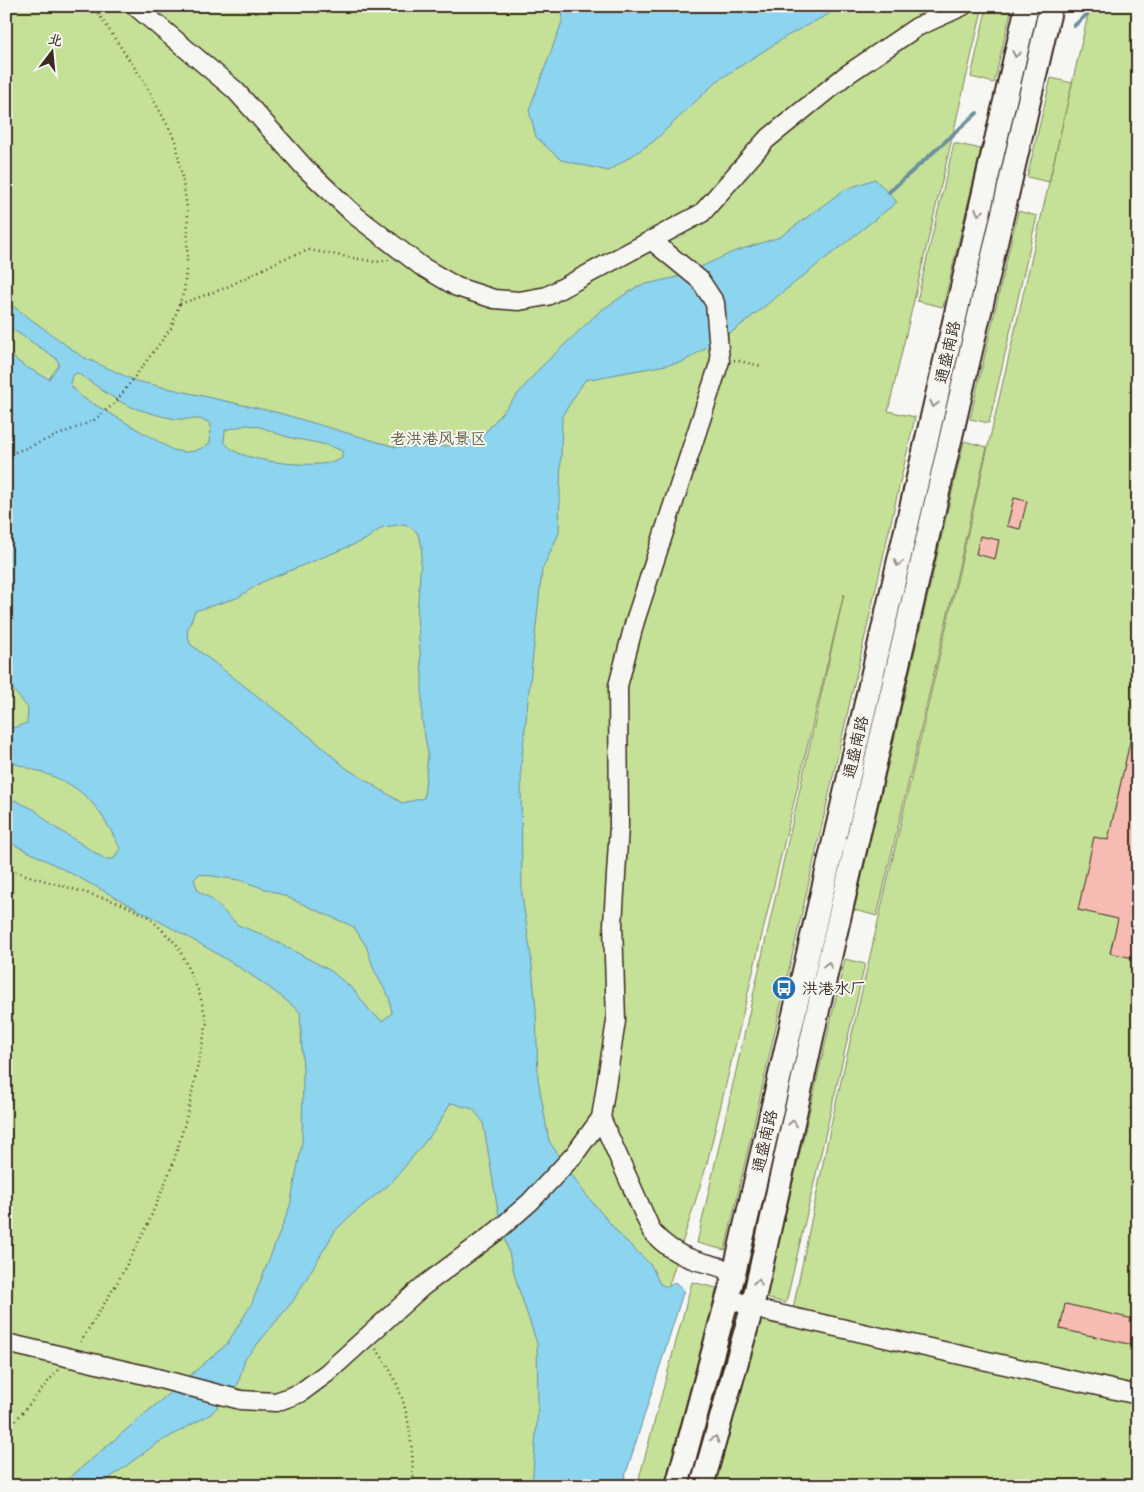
<svg xmlns="http://www.w3.org/2000/svg" width="1144" height="1492" font-family="'Indie Flower','LXGW WenKai TC',sans-serif">
	<style>
		.green { fill: #c5e097; stroke: #80855a }
		.water { fill: #8dd4ef; stroke: #6c909b; fill-rule: evenodd }
		.lines { fill: none; stroke-linecap: round; stroke-linejoin: round }
		.stream { stroke: #6c909b; stroke-width: 4 }
		.building { fill: #f6bbb3; stroke: #3b2a1e }
		.minor-casing { stroke: #3b2a1e; stroke-width: 21 }
		.major-casing { stroke: #3b2a1e; stroke-width: 26 }
		.path { stroke: #3b2a1e; stroke-width: 2.5; stroke-dasharray: 1 4; stroke-linecap: butt }
		.minor { stroke: #f6f6f2; stroke-width: 18 }
		.major { stroke: #f6f6f2; stroke-width: 22 }
		.oneway { stroke: #989088 }
		.labels { text-anchor: middle; stroke-width: 4; stroke-linejoin: round; paint-order: stroke }
		.street-label { font-size: 16px; fill: #3b2a1e; stroke: #f6f6f2 }
		.park-label { font-size: 16px; fill: #5e583c; stroke: #f6f6f2 }
		.poi-label { font-size: 16px; fill: #3b2a1e; stroke: #f6f6f2; text-anchor: start }
	</style>
	<rect width="100%" height="100%" fill="#f6f6f2"/>
	<filter id="ink" filterUnits="userSpaceOnUse"><feTurbulence type="fractalNoise" baseFrequency=".02" numOctaves="2"/><feDisplacementMap in="SourceGraphic" scale="10" xChannelSelector="R" yChannelSelector="G"/><feConvolveMatrix kernelMatrix="1 2 1 2 8 2 1 2 1" color-interpolation-filters="sRGB"/></filter>
	<g filter="url(#ink)">
		<!-- green -->
		<g class="green">
			<polygon points="6,6 983,6 888,411 915,417 725,1250 697,1243 844,594 706,1167 606,1486 6,1486"/>
			<polygon points="987,6 1011,11 994,83 971,77"/>
			<polygon points="1090,6 1138,6 1138,1486 713,1486 761,1320 789,1328 832,1120"/>
			<polygon points="1051,78 1072,83 1049,182 1027,177"/>
			<polygon points="954,143 981,149 943,307 917,301"/>
			<polygon points="1018,211 1037,216 989,423 970,419"/>
			<polygon points="964,441 987,447 877,916 854,910"/>
			<polygon points="816,958 820,959 744,1293 740,1292"/>
			<polygon points="845,959 865,964 786,1303 766,1298"/>
			<polygon points="692,1282 717,1288 664,1486 637,1486"/>
		</g>
		<!-- water -->
		<g class="water">
			<polygon points="563,6 844,6 787,36 717,81 653,142 608,171 561,160 536,137 529,110 562,22"/>
			<path d="M 875,179 L 897,202 L 736,329 L 683,362 L 585,380 L 562,416 L 559,533 L 542,570 L 521,766 L 522,895 L 531,956 L 536,1009 L 538,1079 L 549,1141 L 583,1191 L 619,1234 L 651,1265 L 660,1284 L 668,1287 L 675,1282 L 684,1290 L 622,1486 L 532,1486 L 538,1406 L 537,1343 L 517,1284 L 498,1211 L 483,1122 L 473,1109 L 451,1103 L 434,1131 L 391,1183 L 350,1216 L 335,1231 L 293,1301 L 245,1359 L 238,1384 L 211,1414 L 156,1444 L 99,1486 L 60,1486 L 227,1344 L 252,1303 L 290,1206 L 302,1143 L 303,1070 L 300,1012 C 254,972 199,943 146,914 C 100,889 54,863 6,841 L 6,796 L 35,810 L 53,826 L 105,859 L 114,859 L 120,848 C 89,785 71,781 6,761 L 6,723 L 13,728 L 27,723 L 28,708 L 6,681 L 6,352 L 24,366 L 49,379 L 59,364 L 56,358 L 6,325 L 6,301 L 81,356 L 136,381 L 279,413 L 395,447 L 448,446 L 484,434 L 540,368 L 600,311 L 638,286 L 681,276 L 733,252 L 780,237 L 844,190 ZM 77,373 C 98,386 116,403 140,410 C 151,413 166,418 178,419 C 191,420 199,416 211,424 L 210,443 C 197,452 188,454 173,450 L 80,396 L 70,384 L 72,376 ZM 247,425 C 265,426 272,433 288,437 C 307,442 324,442 342,451 L 342,458 C 327,471 249,462 233,450 C 230,448 227,445 224,442 L 225,430 ZM 405,524 L 417,532 L 422,546 L 417,615 L 422,675 L 422,720 L 428,754 L 424,798 L 402,803 L 346,768 L 313,739 L 190,644 L 187,631 L 195,611 L 237,598 L 262,582 L 365,540 L 383,527 ZM 199,874 L 239,880 L 280,894 L 354,927 L 366,946 L 375,972 L 389,997 L 392,1013 L 382,1021 L 370,1011 L 354,990 L 331,971 L 266,936 L 238,925 L 210,898 L 198,891 L 194,880 Z"/>
		</g>
		<g class="lines">
			<!-- stream -->
			<g class="stream">
				<polyline points="1074,26 1096,6"/>
				<polyline points="889,192 977,113"/>
			</g>
		</g>
		<!-- building -->
		<g class="building">
			<polygon points="1014,498 1027,501 1020,529 1007,526"/>
			<polygon points="980,536 999,540 995,559 976,554"/>
			<polygon points="1133,728 1138,728 1138,959 1110,953 1118,919 1078,910 1094,837 1108,840"/>
			<polygon points="1065,1304 1138,1320 1138,1346 1060,1329"/>
		</g>
		<g class="lines">
			<!-- minor casing -->
			<g class="minor-casing">
				<g id="minor">
					<polyline points="135,6 235,90 305,168 356,216 421,266 457,287 494,299 519,301 547,296 702,213 766,140 845,76 917,27 963,6"/>
					<path d="M 651,240 L 700,280 L 715,303 L 720,361 L 635,621 L 618,686 L 619,826 L 613,924 L 616,1021 L 601,1118 L 652,1232 C 663,1244 676,1254 692,1259 C 708,1265 719,1264 734,1274"/>
					<polyline points="728,1297 752,1308 1138,1395"/>
					<polyline points="6,1343 145,1375 241,1400 276,1402 300,1393 327,1373 422,1287 497,1231 530,1202 574,1155 601,1118"/>
				</g>
			</g>
			<!-- major casing -->
			<g class="major-casing">
				<g id="major">
					<polyline points="677,1486 734,1274 1027,6"/>
					<polyline points="702,1486 752,1308 822,992 1051,6"/>
				</g>
			</g>
			<!-- path -->
			<g class="path">
				<polyline points="180,304 225,288 281,260 309,250 376,262 389,260"/>
				<polyline points="734,360 762,366"/>
				<polyline points="6,456 93,421 116,402 171,328 184,291 187,260 188,213 176,141 143,80 93,6"/>
				<polyline points="6,869 120,903 149,917 178,946 199,992 207,1022 188,1112 173,1164 147,1226 117,1283 79,1344"/>
				<path d="M 376,1349 C 408,1390 413,1436 413,1486"/>
				<polyline points="6,1432 58,1370"/>
			</g>
			<!-- minor -->
			<use href="#minor" class="minor"/>
			<!-- major -->
			<use href="#major" class="major"/>
		</g>
		<!-- one-way arrows -->
		<defs><path id="oneway-chevron" d="M-2-3.5L2.5 0L-2 3.5" fill="none" stroke-width="1.6" stroke-linecap="round" stroke-linejoin="round" transform="scale(1.25)"/></defs>
		<g class="oneway">
			<use href="#oneway-chevron" transform="translate(1016 54) rotate(103)"/>
			<use href="#oneway-chevron" transform="translate(979 212) rotate(103)"/>
			<use href="#oneway-chevron" transform="translate(934 404) rotate(103)"/>
			<use href="#oneway-chevron" transform="translate(898 563) rotate(103)"/>
			<use href="#oneway-chevron" transform="translate(828 965) rotate(-77)"/>
			<use href="#oneway-chevron" transform="translate(793 1123) rotate(-78)"/>
			<use href="#oneway-chevron" transform="translate(758 1282) rotate(-78)"/>
			<use href="#oneway-chevron" transform="translate(715 1439) rotate(-74)"/>
		</g>
	</g>
	<!-- icons -->
	<defs>
		<g id="bus-disc" transform="scale(1.25)"><circle r="9.5" fill="#1f6fb2" stroke="#f6f6f2"/><path d="M-5-6H5V4H4V6H2V4H-2V6H-4V4H-5ZM-3.5-4V0h7V-4ZM-3.5 1.2v1.5H-2V1.2ZM2 1.2v1.5H3.5V1.2Z" fill="#fff"/></g>
	</defs>
	<g fill-rule="evenodd">
		<use href="#bus-disc" x="784" y="988"/>
	</g>
	<g class="labels">
		<!-- street labels -->
		<g class="street-label">
			<text transform="translate(947 352) rotate(-77)" y="6">通盛南路</text>
			<text transform="translate(855 747) rotate(-77)" y="6">通盛南路</text>
			<text transform="translate(764 1141) rotate(-77)" y="6">通盛南路</text>
		</g>
		<!-- park labels -->
		<g class="park-label">
			<text x="438" y="444">老洪港风景区</text>
		</g>
		<!-- poi labels -->
		<g class="poi-label">
			<text x="802" y="994">洪港水厂</text>
		</g>
	</g>
	<!-- margin -->
	<rect width="1144" height="1492" fill="none" stroke="#f6f6f2" stroke-width="25"/>
	<rect x="12" y="12" width="1119" height="1467" fill="none" stroke="#3b2a1e" stroke-width="2" filter="url(#ink)"/>
	<!-- north arrow -->
	<g transform="translate(52 52) rotate(16)" stroke="#f6f6f2" stroke-width="4" paint-order="stroke">
	<path d="M0-4L9 19L0 12L-9 19Z" fill="#3b2a1e"/>
	<text y="-8" font-size="14" font-weight="bold" text-anchor="middle" fill="#3b2a1e">北</text>
	</g>
</svg>
